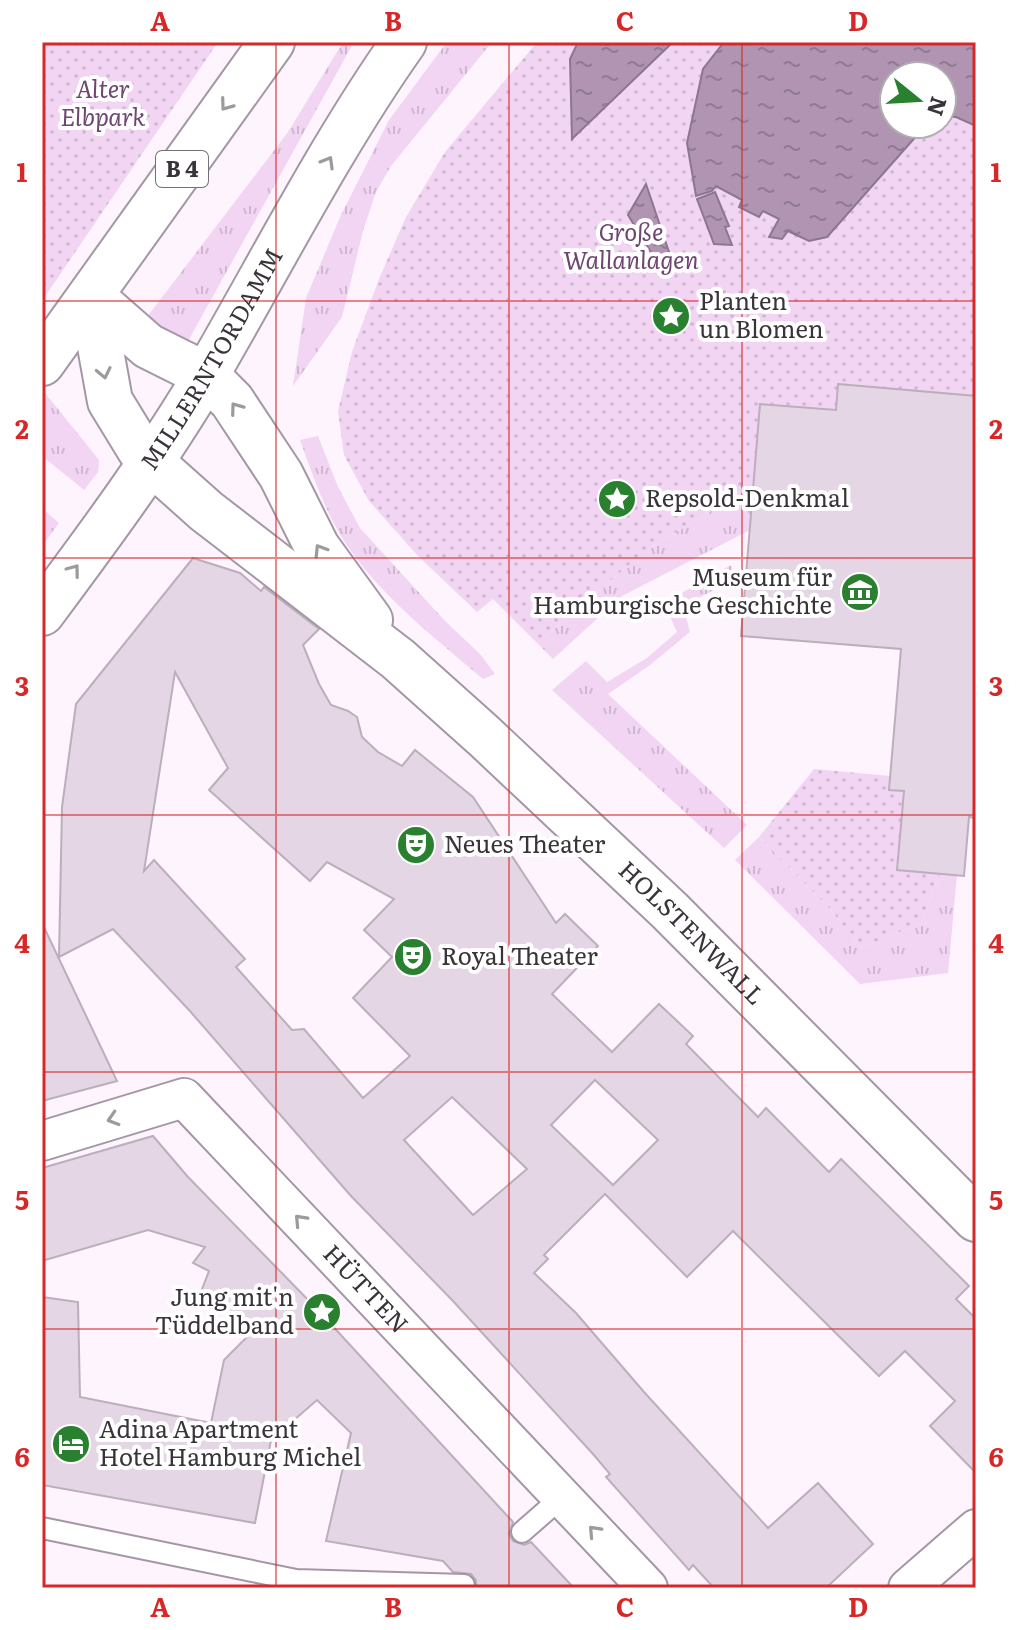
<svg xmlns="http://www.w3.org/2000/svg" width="1018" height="1630" font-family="Literata,serif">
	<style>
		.grass { fill: url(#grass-tufts) }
		.park { fill: url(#park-dots); fill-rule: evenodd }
		.water { fill: url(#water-ripples); stroke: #8c778e; stroke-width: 2 }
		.building { fill: #e4d6e5; stroke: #bcaebc; stroke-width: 2; fill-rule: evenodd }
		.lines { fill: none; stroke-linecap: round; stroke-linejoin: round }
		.lane-casing { stroke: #a497a5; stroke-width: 24 }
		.street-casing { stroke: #a497a5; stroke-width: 42 }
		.secondary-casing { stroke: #a497a5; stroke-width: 48 }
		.primary-casing { stroke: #a497a5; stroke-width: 48 }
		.lane { stroke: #fff; stroke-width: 20 }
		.street { stroke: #fff; stroke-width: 38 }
		.secondary { stroke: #fff; stroke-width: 44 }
		.primary { stroke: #fff; stroke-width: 44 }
		.oneway { stroke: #9c9a9c }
		.grid { fill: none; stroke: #d62828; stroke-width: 2; stroke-opacity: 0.55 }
		.labels { text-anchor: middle; stroke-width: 8; stroke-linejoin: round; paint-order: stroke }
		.shield { fill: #fff; stroke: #747175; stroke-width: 2 }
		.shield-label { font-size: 22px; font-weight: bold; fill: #39343a }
		.park-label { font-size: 24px; font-style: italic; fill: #6e4671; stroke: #fff }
		.poi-label { font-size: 24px; fill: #39343a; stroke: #fff; text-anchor: start }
		.street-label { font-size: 24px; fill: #39343a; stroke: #fff }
		.neatline { fill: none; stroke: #d62828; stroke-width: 3 }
		.grid-label { font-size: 26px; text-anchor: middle; font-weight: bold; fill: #d62828 }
	</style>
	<defs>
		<pattern id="grass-tufts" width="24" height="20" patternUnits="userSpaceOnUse" patternTransform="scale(2)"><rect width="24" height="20" fill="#f1d5f3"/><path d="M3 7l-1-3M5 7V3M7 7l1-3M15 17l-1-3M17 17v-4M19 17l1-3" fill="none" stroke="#cfb7d1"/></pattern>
		<pattern id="park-dots" width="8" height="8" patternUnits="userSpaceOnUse" patternTransform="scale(2)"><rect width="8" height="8" fill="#f1d5f3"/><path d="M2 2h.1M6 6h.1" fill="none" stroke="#cfb7d1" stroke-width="1.8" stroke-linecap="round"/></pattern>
		<pattern id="water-ripples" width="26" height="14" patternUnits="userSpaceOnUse" patternTransform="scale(2)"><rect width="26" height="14" fill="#b094b2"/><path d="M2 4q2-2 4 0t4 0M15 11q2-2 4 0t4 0" fill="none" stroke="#907a92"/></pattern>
	</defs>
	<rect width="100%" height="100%" fill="#fdf4fe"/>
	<!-- grass -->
	<g class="grass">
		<polygon points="343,42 354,42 187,343 144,321 288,132"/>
		<polygon points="447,42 492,42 391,166 376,192 363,231 342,317 293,386 306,298 341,215 389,120"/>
		<polygon points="45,393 99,460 98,472 84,490 42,456 42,398"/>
		<path d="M 318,436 L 338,487 L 360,528 L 445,621 L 480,654 L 495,674 L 483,679 C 433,636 376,593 341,536 C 323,506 312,473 300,440 Z"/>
		<polygon points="754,485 750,530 622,596 553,659 537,643 645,551"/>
		<polygon points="42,508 59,523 42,546"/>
		<polygon points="731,565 735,579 683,606 690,632 650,665 608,694 747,825 724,848 552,690 586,661 607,682 647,658 677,632 664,603"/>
		<polygon points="759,837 831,910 861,948 921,923 940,874 957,875 948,973 860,984 735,860"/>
	</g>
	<!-- park -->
	<g class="park">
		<polygon points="42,42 218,42 42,301"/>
		<path d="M 537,42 L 976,42 L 976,396 L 839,384 L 836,410 L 754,485 L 645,551 L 537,643 L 493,599 L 477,612 L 417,555 L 369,501 L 344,455 L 338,411 L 352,352 L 379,279 L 406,217 L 445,152 ZM 894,76 L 942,76 L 942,124 L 894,124 Z"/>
		<polygon points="814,769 890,776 904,791 898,870 940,874 921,923 861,948 831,910 759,837"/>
	</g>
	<!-- water -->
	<g class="water">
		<polygon points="578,42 600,42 607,45 617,42 673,42 572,139 570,59"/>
		<polygon points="724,42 976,42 976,126 956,117 942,116 942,76 894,76 894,124 927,124 827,237 809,241 788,231 782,239 769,237 779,219 763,211 759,217 739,207 742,200 716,186 712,191 696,196 687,143 703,69"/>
		<polygon points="646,184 669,252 655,259 628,215"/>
		<polygon points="715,192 729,226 725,227 732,245 714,244 697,199"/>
	</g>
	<!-- building -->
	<g class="building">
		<polygon points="838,384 976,396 976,818 969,817 964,876 897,870 904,791 889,790 901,649 741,636 760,404 836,410"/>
		<path d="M 193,558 L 240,573 L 261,591 L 264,587 L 319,629 L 303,645 L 319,684 L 331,705 L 348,711 L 357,717 L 362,737 L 378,752 L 402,766 L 415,750 L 473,797 L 556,923 L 565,914 L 598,946 L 552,994 L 612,1052 L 659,1004 L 693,1036 L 686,1044 L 758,1117 L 766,1108 L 829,1172 L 841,1159 L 969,1286 L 956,1299 L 976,1319 L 976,1473 L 930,1426 L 955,1401 L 905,1351 L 879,1376 L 733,1231 L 687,1277 L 605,1194 L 544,1255 L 548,1259 L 534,1273 L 576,1313 L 644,1392 L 768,1528 L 818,1483 L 873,1544 L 826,1588 L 714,1588 L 693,1565 L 689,1570 L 606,1477 L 610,1474 L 593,1454 L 453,1301 L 351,1196 L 189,1010 L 113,929 L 59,957 L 62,807 L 76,704 ZM 175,672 L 228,768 L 209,790 L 310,881 L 327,862 L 394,899 L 364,930 L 392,957 L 353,998 L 410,1056 L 363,1098 L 304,1029 L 292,1030 L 236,967 L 245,959 L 154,860 L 144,871 ZM 595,1080 L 658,1140 L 613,1185 L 551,1125 ZM 452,1097 L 527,1169 L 473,1215 L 404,1140 Z"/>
		<polygon points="42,923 117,1081 42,1101"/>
		<polygon points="153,1136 188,1177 316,1308 513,1522 509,1534 513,1541 524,1545 531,1542 574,1588 476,1588 476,1580 471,1574 453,1572 443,1561 326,1541 351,1433 317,1400 271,1440 255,1523 42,1485 42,1297 78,1302 80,1397 211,1423 224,1360 248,1336 218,1298 201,1292 209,1271 193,1263 205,1247 148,1230 42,1261 42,1168"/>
	</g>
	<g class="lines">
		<!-- lane casing -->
		<g class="lane-casing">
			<g id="lane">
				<polyline points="42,1528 296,1580 464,1585"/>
				<polyline points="522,1532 562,1497"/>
			</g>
		</g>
		<!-- street casing -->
		<g class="street-casing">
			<g id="street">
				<path id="s1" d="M 42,1141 L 184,1098 L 648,1588"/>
				<polyline points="908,1588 976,1529"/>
			</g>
		</g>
		<!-- secondary casing -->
		<g class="secondary-casing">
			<g id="secondary">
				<path id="s2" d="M 91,296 L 110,401 L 140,450 L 151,462 L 206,511 L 398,659 L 484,736 L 670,911 L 976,1219"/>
				<polyline points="91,296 148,346 206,375 232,401 281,475 317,547 370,620"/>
			</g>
		</g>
		<!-- primary casing -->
		<g class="primary-casing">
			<g id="primary">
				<polyline points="42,363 272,42"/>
				<path id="s3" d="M 42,613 C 100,535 158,457 208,372 C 272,262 330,147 404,42"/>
			</g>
		</g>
		<!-- lane -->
		<use href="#lane" class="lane"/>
		<!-- street -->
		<use href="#street" class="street"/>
		<!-- secondary -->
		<use href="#secondary" class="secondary"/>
		<!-- primary -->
		<use href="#primary" class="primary"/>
	</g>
	<!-- one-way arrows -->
	<defs><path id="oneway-chevron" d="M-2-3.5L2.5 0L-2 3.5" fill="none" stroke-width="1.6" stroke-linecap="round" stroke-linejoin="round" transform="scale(2)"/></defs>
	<g class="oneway">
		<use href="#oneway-chevron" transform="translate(226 105) rotate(126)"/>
		<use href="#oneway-chevron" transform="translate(328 162) rotate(-60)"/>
		<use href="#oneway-chevron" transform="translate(104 373) rotate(78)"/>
		<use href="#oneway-chevron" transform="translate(236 408) rotate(-126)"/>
		<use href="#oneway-chevron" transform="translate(320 550) rotate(-122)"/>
		<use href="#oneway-chevron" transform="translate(74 570) rotate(-53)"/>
		<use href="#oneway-chevron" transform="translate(113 1119) rotate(163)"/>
		<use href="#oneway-chevron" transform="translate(300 1220) rotate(-133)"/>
		<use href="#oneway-chevron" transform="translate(594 1531) rotate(-133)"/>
	</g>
	<!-- grid -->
	<path class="grid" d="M 276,42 L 276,1588M 509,42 L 509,1588M 742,42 L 742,1588M 42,301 L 976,301M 42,558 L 976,558M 42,815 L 976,815M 42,1072 L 976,1072M 42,1329 L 976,1329"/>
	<!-- icons -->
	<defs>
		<g id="sight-disc" transform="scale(2)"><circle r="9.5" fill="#29802f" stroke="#fff"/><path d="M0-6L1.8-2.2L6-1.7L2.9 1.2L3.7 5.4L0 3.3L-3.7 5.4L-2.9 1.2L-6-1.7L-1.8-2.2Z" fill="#fff"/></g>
		<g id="museum-disc" transform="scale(2)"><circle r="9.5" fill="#29802f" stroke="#fff"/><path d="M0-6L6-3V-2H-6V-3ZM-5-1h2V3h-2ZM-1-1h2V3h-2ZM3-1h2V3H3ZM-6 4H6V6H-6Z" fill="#fff"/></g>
		<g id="theatre-disc" transform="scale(2)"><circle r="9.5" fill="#29802f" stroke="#fff"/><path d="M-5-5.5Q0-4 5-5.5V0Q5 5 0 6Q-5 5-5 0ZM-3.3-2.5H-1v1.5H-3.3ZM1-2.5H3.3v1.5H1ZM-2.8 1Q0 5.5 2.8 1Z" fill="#fff"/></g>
		<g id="hotel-disc" transform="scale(2)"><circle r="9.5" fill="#29802f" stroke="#fff"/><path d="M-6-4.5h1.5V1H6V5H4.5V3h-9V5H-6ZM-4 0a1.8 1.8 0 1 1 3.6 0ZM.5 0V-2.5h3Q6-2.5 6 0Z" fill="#fff"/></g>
	</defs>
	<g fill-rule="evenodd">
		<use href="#sight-disc" x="671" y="316"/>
		<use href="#sight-disc" x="617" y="499"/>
		<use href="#museum-disc" x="860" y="592"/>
		<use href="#theatre-disc" x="416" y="845"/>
		<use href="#theatre-disc" x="413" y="957"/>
		<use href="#sight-disc" x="322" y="1312"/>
		<use href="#hotel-disc" x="71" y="1444"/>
	</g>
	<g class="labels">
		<!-- shield labels -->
		<rect class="shield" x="156" y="151" width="52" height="36" rx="6"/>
		<g class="shield-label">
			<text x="182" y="177">B 4</text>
		</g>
		<!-- park labels -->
		<g class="park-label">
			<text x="103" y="98">Alter<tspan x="103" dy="28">Elbpark</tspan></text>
			<text x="631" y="241">Große<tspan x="631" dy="28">Wallanlagen</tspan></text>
		</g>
		<!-- poi labels -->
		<g class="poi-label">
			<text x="699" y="310">Planten<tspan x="699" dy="28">un Blomen</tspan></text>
			<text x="645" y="507">Repsold-Denkmal</text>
			<text x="832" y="586" text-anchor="end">Museum für<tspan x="832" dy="28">Hamburgische Geschichte</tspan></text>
			<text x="444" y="853">Neues Theater</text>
			<text x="441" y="965">Royal Theater</text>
			<text x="294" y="1306" text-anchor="end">Jung mit'n<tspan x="294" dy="28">Tüddelband</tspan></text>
			<text x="99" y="1438">Adina Apartment<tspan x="99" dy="28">Hotel Hamburg Michel</tspan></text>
		</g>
		<!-- street labels -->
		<g class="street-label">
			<text dy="8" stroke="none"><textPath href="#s3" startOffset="306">MILLERNTORDAMM</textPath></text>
			<text dy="8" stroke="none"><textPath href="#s2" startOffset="898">HOLSTENWALL</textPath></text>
			<text dy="8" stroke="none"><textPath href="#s1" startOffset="412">HÜTTEN</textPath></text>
		</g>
	</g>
	<!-- border -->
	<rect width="1018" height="1630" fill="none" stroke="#ffffff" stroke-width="88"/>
	<!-- north arrow -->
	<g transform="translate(918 100) rotate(108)"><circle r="38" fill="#ffffff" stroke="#b0aeb0" stroke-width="2"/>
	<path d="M0-6L14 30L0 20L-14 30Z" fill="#29802f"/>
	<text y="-12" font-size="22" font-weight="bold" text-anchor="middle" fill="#39343a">N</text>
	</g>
	<rect x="44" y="44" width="930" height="1542" class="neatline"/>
	<g class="grid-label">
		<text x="160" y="31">A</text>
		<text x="393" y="31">B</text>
		<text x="625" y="31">C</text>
		<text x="858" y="31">D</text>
		<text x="22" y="182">1</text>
		<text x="996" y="182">1</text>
		<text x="22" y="439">2</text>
		<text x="996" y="439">2</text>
		<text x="22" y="696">3</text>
		<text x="996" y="696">3</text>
		<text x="22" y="953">4</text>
		<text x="996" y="953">4</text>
		<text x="22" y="1210">5</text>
		<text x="996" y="1210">5</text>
		<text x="22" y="1467">6</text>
		<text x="996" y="1467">6</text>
		<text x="160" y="1617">A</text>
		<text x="393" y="1617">B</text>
		<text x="625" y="1617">C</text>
		<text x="858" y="1617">D</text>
	</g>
</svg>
